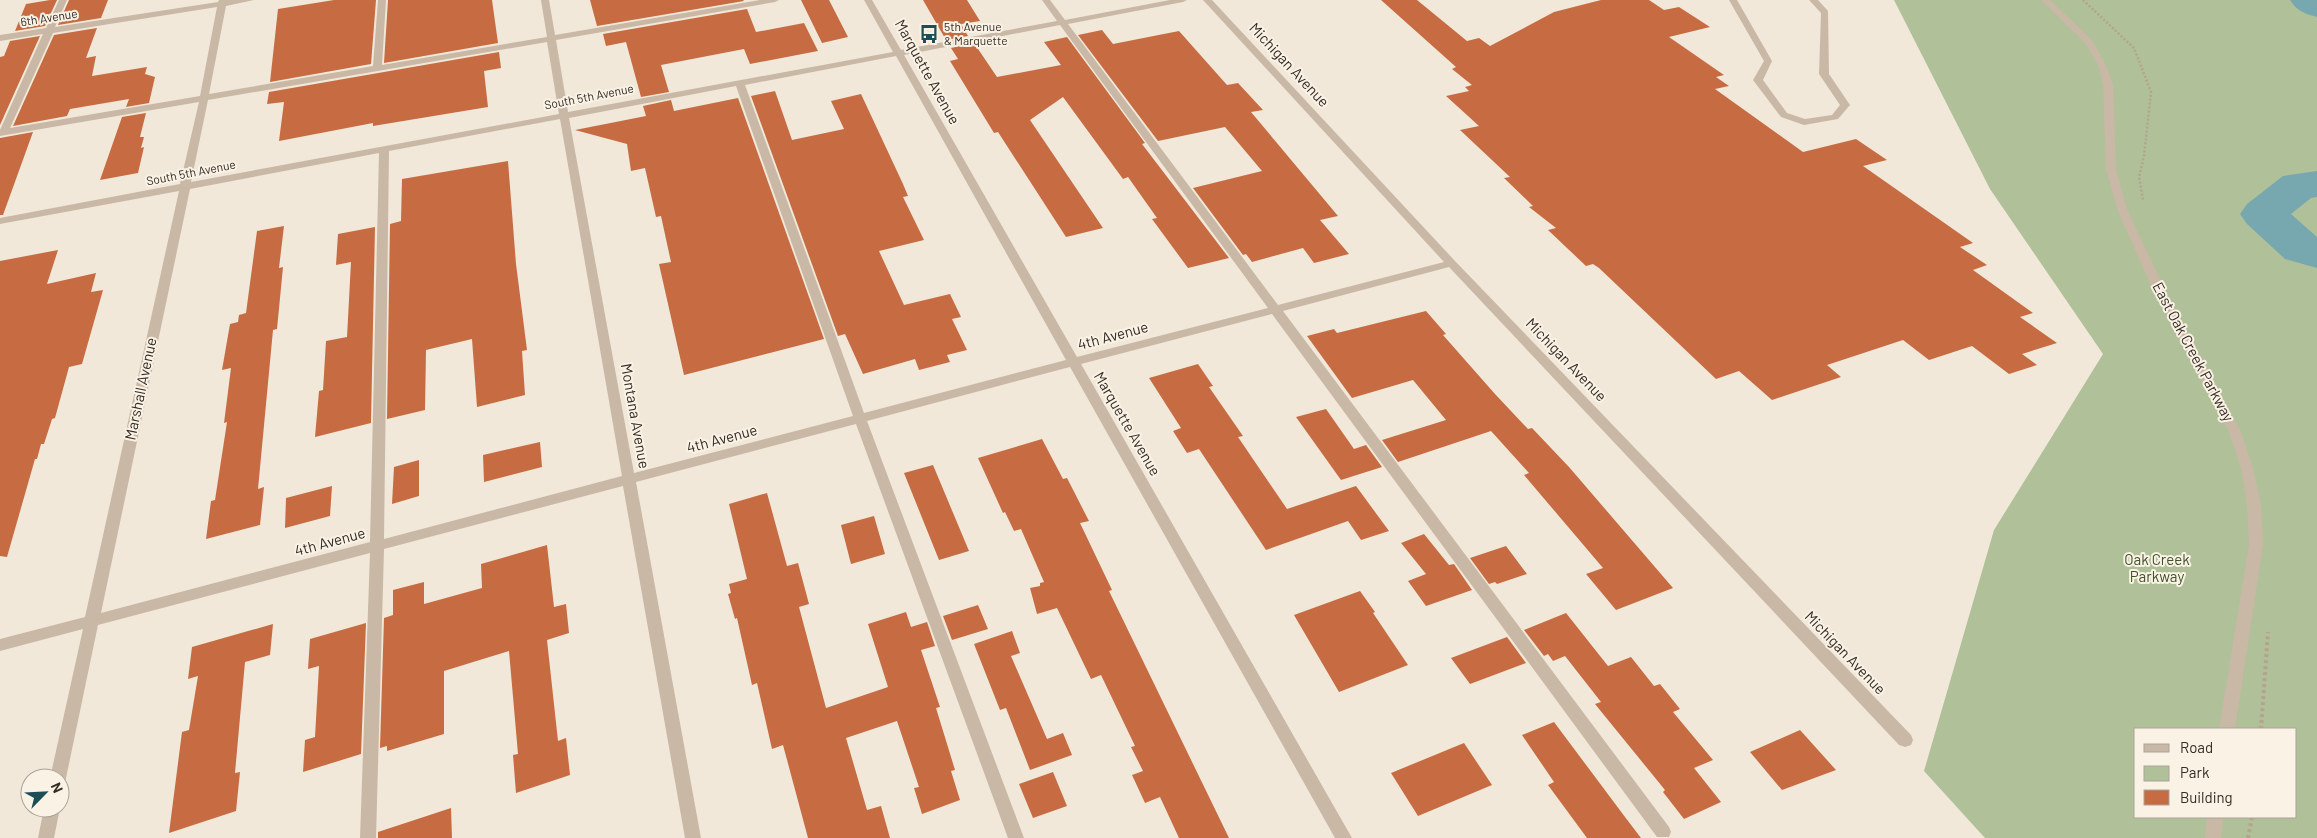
<svg xmlns="http://www.w3.org/2000/svg" width="2317" height="838" font-family="Barlow,sans-serif">
	<style>
		.green { fill: #b0c099; fill-rule: evenodd }
		.lines { fill: none; stroke-linecap: round; stroke-linejoin: round }
		.river { fill: #78a8af; fill-rule: evenodd }
		.building { fill: #c76c42 }
		.path-far1 { stroke: #b5a38f; stroke-width: 2.5; stroke-dasharray: 2 2; stroke-linecap: butt }
		.path { stroke: #b5a38f; stroke-width: 4; stroke-dasharray: 3 3; stroke-linecap: butt }
		.minor { fill: #c9b8a5; fill-rule: evenodd }
		.labels { text-anchor: middle; stroke-width: 4; stroke-linejoin: round; paint-order: stroke }
		.far-street-label { font-size: 12px; fill: #352c26; stroke: #f9f2e5 }
		.far-poi-label { font-size: 12px; fill: #352c26; stroke: #f9f2e5; text-anchor: start }
		.street-label { font-size: 15px; fill: #352c26; stroke: #f9f2e5 }
		.park-label { font-size: 15px; fill: #41532a; stroke: #f9f2e5 }
	</style>
	<rect width="100%" height="100%" fill="#f1e8d9"/>
	<!-- green -->
	<path class="green" d="M 1894,0 L 2317,0 L 2317,838 L 1985,838 L 1924,771 L 1994,530 L 2103,354 L 1990,189 ZM 2136,729 L 2296,729 L 2296,817 L 2136,817 Z"/>
	<g class="lines">
		<!-- river -->
		<g class="river">
			<path d="M 2290,0 L 2317,0 L 2317,17 C 2305,14 2297,11 2290,0 Z"/>
			<polygon points="2317,171 2317,197 2311,198 2291,214 2317,237 2317,268 2285,259 2247,224 2240,214 2247,204 2283,176"/>
		</g>
	</g>
	<!-- building -->
	<g class="building">
		<polygon points="50,0 57,0 45,26 15,31 26,4"/>
		<polygon points="69,0 108,0 101,18 58,25"/>
		<polygon points="334,0 376,0 371,64 270,82 278,9"/>
		<polygon points="388,0 492,0 498,43 384,63"/>
		<polygon points="590,0 743,0 744,1 597,26"/>
		<polygon points="801,0 829,0 848,37 822,43"/>
		<polygon points="923,0 967,0 980,21 961,24 968,36 946,40"/>
		<polygon points="1381,0 1417,0 1467,41 1479,38 1490,46 1554,12 1601,0 1649,0 1664,10 1679,7 1710,27 1669,37 1724,75 1716,77 1729,86 1715,89 1803,152 1856,139 1887,160 1863,166 1973,243 1960,247 1987,265 1973,270 2033,313 2020,317 2057,343 2022,354 2037,365 2009,374 1972,346 1929,360 1903,340 1827,365 1841,377 1772,400 1739,371 1716,379 1599,268 1593,264 1586,266 1548,230 1556,228 1529,207 1533,206 1504,178 1510,177 1460,130 1479,126 1446,96 1469,91 1465,87 1472,85 1452,69 1456,67"/>
		<polygon points="747,9 756,32 804,23 818,51 750,64 744,49 661,65 669,92 641,97 626,42 606,46 603,34"/>
		<polygon points="97,28 86,58 96,56 92,76 147,67 145,74 155,77 149,103 126,107 129,99 70,109 67,116 13,126 54,35"/>
		<polygon points="1102,30 1113,44 1179,31 1227,85 1238,83 1263,110 1251,112 1338,216 1320,220 1349,254 1314,263 1303,248 1252,262 1246,254 1243,255 1193,188 1262,171 1225,127 1158,141 1078,35"/>
		<polygon points="40,36 0,125 0,57 4,56 10,41"/>
		<polygon points="1067,37 1145,143 1142,144 1229,258 1188,268 1152,219 1157,218 1128,177 1123,179 1063,97 1030,120 1103,228 1066,237 998,132 994,133 950,61 958,59 951,48 974,43 997,77 1061,65 1044,42"/>
		<polygon points="499,52 501,68 484,71 488,107 373,126 373,123 279,141 284,102 267,104 269,92"/>
		<polygon points="775,91 792,140 844,129 831,101 861,94 903,184 908,196 903,197 924,240 879,251 904,305 950,294 961,317 952,319 967,350 947,355 950,362 919,370 915,359 863,374 845,334 838,336 751,96"/>
		<polygon points="738,98 824,339 684,375 659,264 671,262 661,216 656,217 645,168 631,171 627,144 575,130 646,116 643,106 671,100 674,111"/>
		<polygon points="146,113 140,137 144,137 141,148 144,147 138,173 100,180 122,117"/>
		<polygon points="33,132 3,215 0,215 0,138"/>
		<polygon points="508,161 516,264 527,350 522,351 525,395 477,407 472,339 426,350 425,410 387,419 390,224 401,221 402,179"/>
		<polygon points="284,226 279,268 283,267 277,329 273,330 258,489 264,487 260,525 206,539 211,501 215,500 227,422 224,423 231,368 222,370 230,324 238,322 239,315 246,313 257,231"/>
		<polygon points="375,227 371,423 315,437 319,391 323,390 326,341 347,337 351,262 336,265 338,234"/>
		<polygon points="58,250 47,284 96,273 91,292 103,290 82,364 69,367 55,418 52,419 44,444 41,444 37,459 35,459 7,557 0,556 0,261"/>
		<polygon points="1426,311 1446,334 1443,335 1495,394 1528,429 1532,428 1569,467 1673,588 1616,610 1586,574 1603,568 1524,475 1529,473 1491,431 1398,462 1382,440 1446,420 1413,380 1352,398 1307,336 1334,329 1337,333"/>
		<polygon points="1198,364 1213,386 1209,387 1243,436 1238,437 1287,509 1356,486 1389,531 1361,540 1348,521 1266,550 1199,449 1187,453 1173,431 1181,428 1149,378"/>
		<polygon points="1326,409 1354,449 1366,445 1382,467 1341,480 1296,417"/>
		<polygon points="1042,439 1063,479 1067,478 1089,521 1080,523 1112,590 1109,591 1229,838 1179,838 1160,797 1145,803 1132,775 1143,771 1131,747 1135,746 1101,675 1091,679 1057,608 1037,614 1030,588 1040,586 1040,583 1044,582 1021,529 1014,531 1005,512 1003,513 978,458"/>
		<polygon points="540,442 542,467 484,482 483,455"/>
		<polygon points="419,460 419,496 392,504 394,467"/>
		<polygon points="933,465 969,551 939,560 904,473"/>
		<polygon points="332,486 330,516 285,528 286,498"/>
		<polygon points="767,493 787,566 798,563 809,604 799,607 826,708 888,687 868,624 906,612 911,627 927,622 935,646 921,650 940,707 936,708 955,770 951,771 960,800 922,814 914,788 919,787 897,721 846,738 867,810 881,806 890,838 808,838 783,745 772,749 757,683 752,685 737,618 735,619 728,594 731,593 729,584 747,579 729,504"/>
		<polygon points="874,516 885,554 851,564 841,525"/>
		<polygon points="1424,534 1449,565 1454,564 1472,590 1426,606 1408,581 1426,574 1401,543"/>
		<polygon points="547,545 554,607 566,604 569,633 547,640 558,741 566,738 570,775 516,793 513,755 518,754 509,651 444,671 444,734 387,751 387,746 380,748 384,618 393,615 393,590 424,582 424,604 482,588 481,564"/>
		<polygon points="1506,546 1527,574 1497,584 1495,582 1489,584 1470,558"/>
		<polygon points="1360,591 1375,612 1373,613 1408,665 1339,692 1294,615"/>
		<polygon points="978,605 988,629 952,640 943,616"/>
		<polygon points="1566,613 1608,666 1631,657 1654,686 1660,684 1680,709 1673,712 1713,760 1694,768 1721,802 1684,819 1663,792 1665,790 1595,704 1601,702 1565,656 1553,661 1548,654 1544,656 1524,630"/>
		<polygon points="366,623 361,754 303,772 305,740 315,737 319,666 308,669 310,639"/>
		<polygon points="273,624 270,655 245,662 235,773 240,772 236,811 169,833 182,732 189,730 198,676 188,679 192,647"/>
		<polygon points="1012,631 1020,653 1011,656 1047,739 1063,733 1072,755 1030,770 1006,708 1000,710 974,644"/>
		<polygon points="1507,637 1526,663 1470,684 1451,658"/>
		<polygon points="1554,722 1625,817 1641,838 1587,838 1548,785 1554,782 1522,735"/>
		<polygon points="1800,730 1836,770 1782,790 1750,752"/>
		<polygon points="1464,743 1492,785 1418,816 1391,773"/>
		<polygon points="1053,772 1067,806 1033,818 1019,784"/>
		<polygon points="451,808 452,838 378,838 378,832"/>
	</g>
	<g class="lines">
		<!-- path-far1 -->
		<polyline class="path-far1" points="2083,0 2134,48 2151,92 2144,156 2139,177 2143,200"/>
		<!-- path -->
		<g class="path">
			<polyline points="2261,729 2268,632"/>
			<polyline points="2248,838 2252,817"/>
		</g>
		<!-- minor -->
		<g class="minor">
			<path d="M 59,0 L 67,0 L 55,27 L 218,2 L 219,0 L 254,0 L 226,6 L 209,94 L 373,66 L 378,0 L 386,0 L 382,65 L 547,37 L 541,0 L 549,0 L 555,35 L 760,0 L 779,0 L 775,2 L 556,40 L 568,112 L 893,52 L 864,0 L 872,0 L 901,50 L 1057,21 L 1042,0 L 1050,0 L 1065,20 L 1170,0 L 1187,0 L 1183,2 L 1068,24 L 1278,305 L 1444,262 L 1203,0 L 1212,0 L 1455,261 L 1911,735 L 1913,740 L 1911,745 L 1905,747 L 1899,745 L 1449,267 L 1283,311 L 1669,827 L 1671,832 L 1669,837 L 1657,837 L 1272,314 L 1081,364 L 1352,838 L 1335,838 L 1070,367 L 867,421 L 1024,838 L 1008,838 L 856,424 L 636,482 L 701,838 L 685,838 L 623,486 L 384,549 L 376,838 L 360,838 L 370,553 L 98,625 L 66,778 L 64,783 L 60,784 L 60,778 L 50,778 L 83,629 L 0,651 L 0,639 L 85,617 L 179,191 L 0,224 L 0,218 L 180,184 L 199,102 L 0,136 L 0,130 L 43,34 L 0,41 L 0,35 L 46,28 ZM 217,7 L 200,96 L 10,128 L 53,33 ZM 1060,25 L 1268,308 L 1077,357 L 904,55 ZM 547,42 L 559,114 L 191,182 L 208,100 ZM 896,56 L 1066,360 L 864,413 L 745,85 ZM 736,86 L 853,416 L 634,473 L 569,118 ZM 560,119 L 622,476 L 384,539 L 389,151 ZM 379,153 L 370,542 L 101,613 L 190,189 Z"/>
			<polygon points="1729,0 1737,0 1772,61 1763,80 1787,113 1805,119 1832,115 1840,105 1819,74 1821,13 1809,0 1818,0 1828,11 1829,74 1850,105 1838,119 1804,125 1781,117 1753,80 1764,61"/>
			<polygon points="2041,0 2050,0 2092,40 2106,65 2113,85 2116,169 2127,209 2164,288 2241,432 2253,468 2261,505 2263,545 2235,729 2219,729 2249,545 2247,505 2241,468 2229,432 2152,288 2117,209 2106,169 2103,85 2098,65 2085,43"/>
			<polygon points="44,808 60,808 54,838 38,838"/>
			<polygon points="2207,817 2223,817 2221,838 2205,838"/>
		</g>
	</g>
	<!-- icons -->
	<defs>
		<g id="bus-bare" transform="scale(1.5)"><path d="M-5-6H5V4H4V6H2V4H-2V6H-4V4H-5ZM-3.5-4V0h7V-4ZM-3.5 1.2v1.5H-2V1.2ZM2 1.2v1.5H3.5V1.2Z" fill="#1c4e57" stroke="#f9f2e5" stroke-width="2.5" paint-order="stroke"/></g>
	</defs>
	<g fill-rule="evenodd">
		<use href="#bus-bare" x="929" y="34"/>
	</g>
	<g class="labels">
		<!-- far-street labels -->
		<g class="far-street-label">
			<text transform="translate(49 18) rotate(-9)" y="4">6th Avenue</text>
			<text transform="translate(589 97) rotate(-11)" y="4">South 5th Avenue</text>
			<text transform="translate(191 173) rotate(-11)" y="4">South 5th Avenue</text>
		</g>
		<!-- far-poi labels -->
		<g class="far-poi-label">
			<text x="944" y="31">5th Avenue<tspan x="944" dy="14">&amp; Marquette</tspan></text>
		</g>
		<!-- street labels -->
		<g class="street-label">
			<text transform="translate(1289 65) rotate(47)" y="5">Michigan Avenue</text>
			<text transform="translate(927 72) rotate(61)" y="5">Marquette Avenue</text>
			<text transform="translate(1113 336) rotate(-15)" y="5">4th Avenue</text>
			<text transform="translate(2193 352) rotate(62)" y="5">East Oak Creek Parkway</text>
			<text transform="translate(1566 360) rotate(46)" y="5">Michigan Avenue</text>
			<text transform="translate(141 389) rotate(-78)" y="5">Marshall Avenue</text>
			<text transform="translate(635 416) rotate(80)" y="5">Montana Avenue</text>
			<text transform="translate(1127 424) rotate(60)" y="5">Marquette Avenue</text>
			<text transform="translate(722 439) rotate(-15)" y="5">4th Avenue</text>
			<text transform="translate(330 542) rotate(-15)" y="5">4th Avenue</text>
			<text transform="translate(1845 653) rotate(46)" y="5">Michigan Avenue</text>
		</g>
		<!-- park labels -->
		<g class="park-label">
			<text x="2157" y="565">Oak Creek<tspan x="2157" dy="17">Parkway</tspan></text>
		</g>
	</g>
	<!-- legend -->
	<rect x="2134" y="728" width="162" height="90" fill="#f9f2e5" stroke="#aba399"/>
	<rect x="2144" y="744" width="25" height="8" fill="#c9b8a5" stroke="#aba399"/>
	<text x="2180" y="753" font-size="15" fill="#352c26">Road</text>
	<rect x="2144" y="766" width="25" height="15" fill="#b0c099" stroke="#aba399"/>
	<text x="2180" y="778" font-size="15" fill="#352c26">Park</text>
	<rect x="2144" y="790" width="25" height="15" fill="#c76c42" stroke="#aba399"/>
	<text x="2180" y="803" font-size="15" fill="#352c26">Building</text>
	<!-- north arrow -->
	<g transform="translate(45 793) rotate(66)"><circle r="24" fill="#f9f2e5" stroke="#aba399"/>
	<path d="M0-4L9 19L0 12L-9 19Z" fill="#1c4e57"/>
	<text y="-8" font-size="14" font-weight="bold" text-anchor="middle" fill="#352c26">N</text>
	</g>
</svg>
